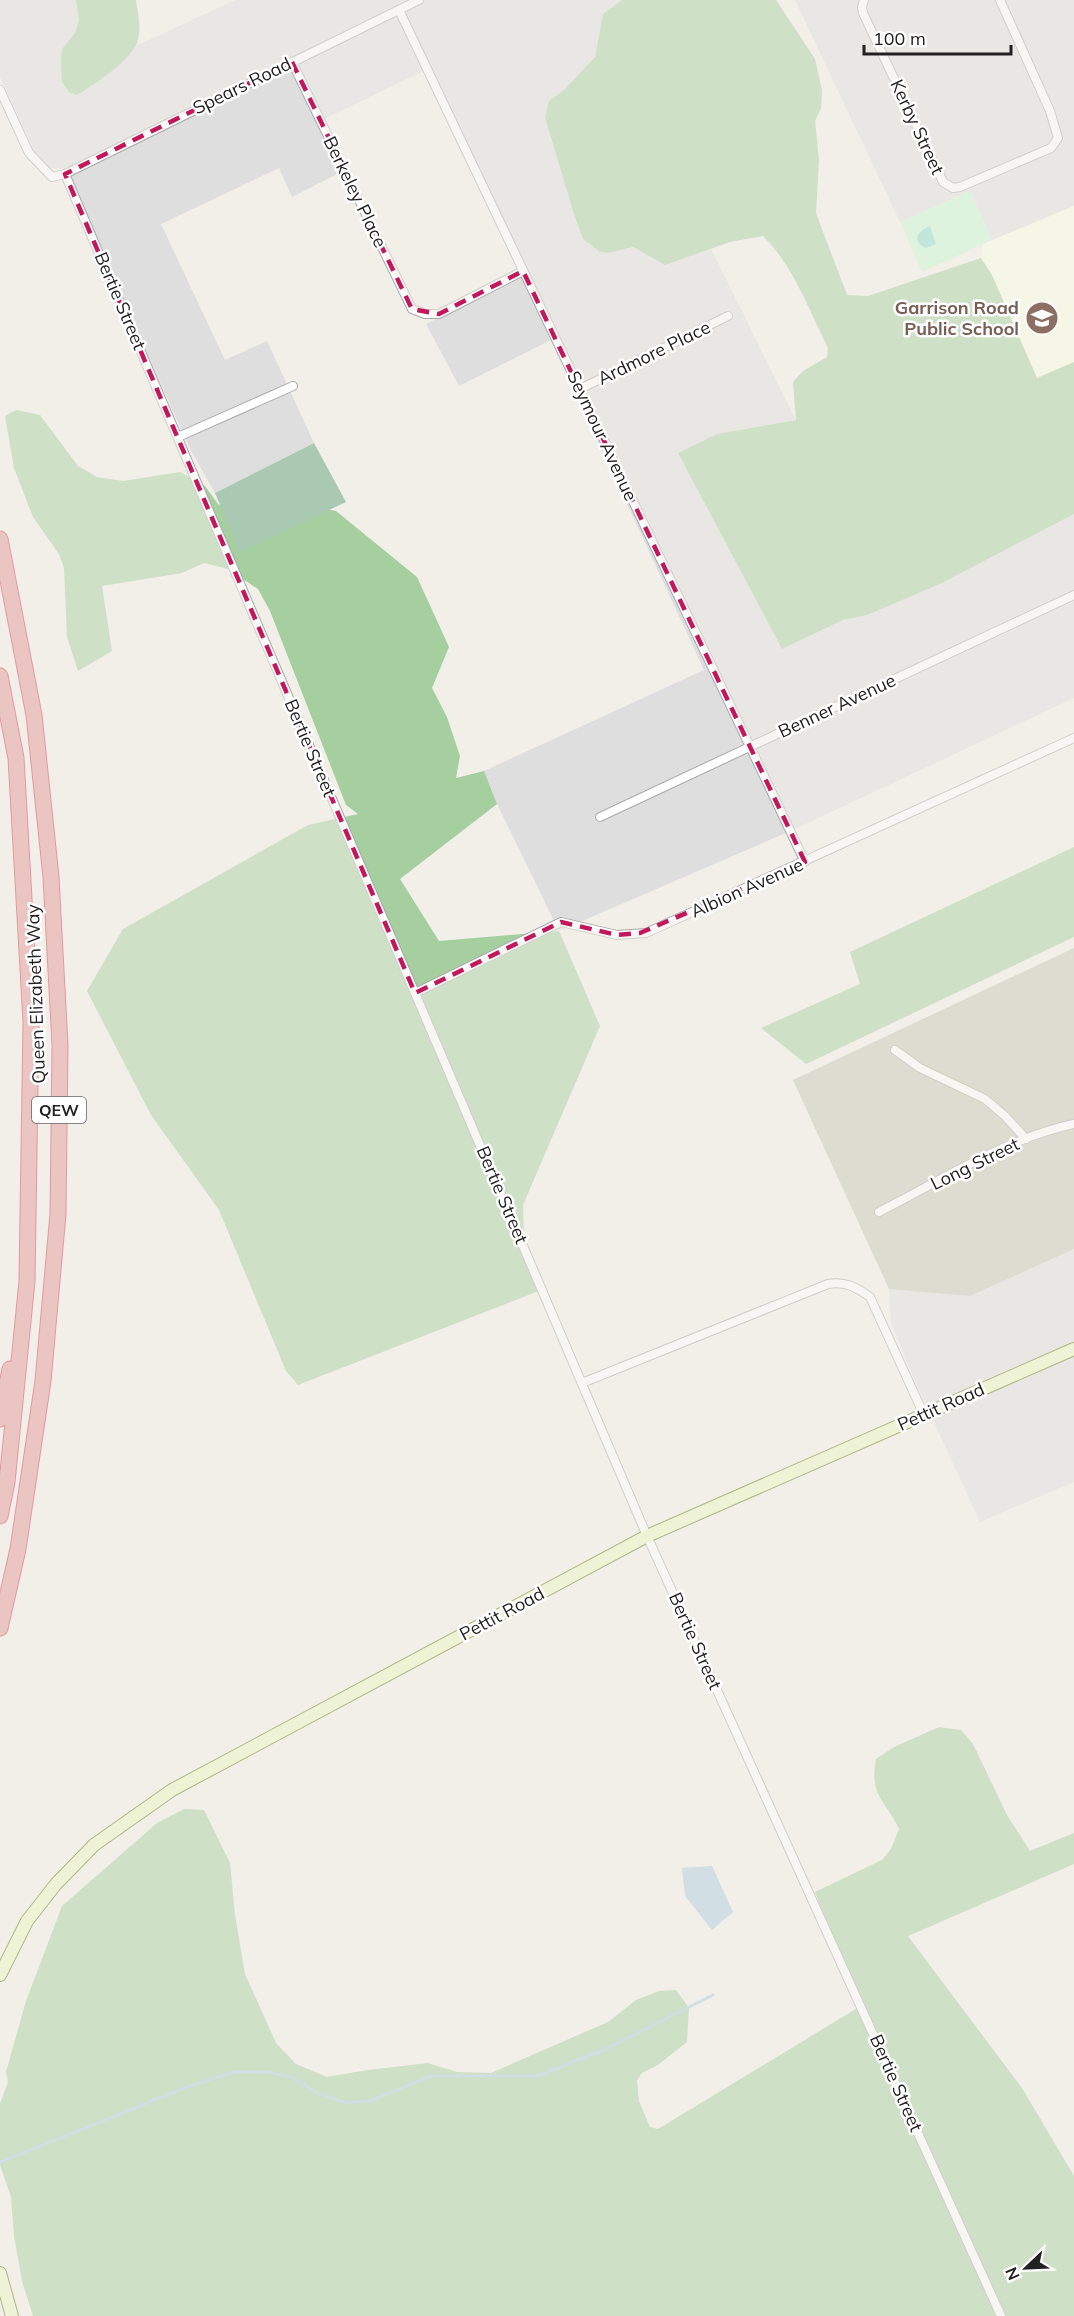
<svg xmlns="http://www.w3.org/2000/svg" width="1074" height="2316" font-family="Mulish,sans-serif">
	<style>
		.residential { fill: #dfdede }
		.education { fill: #fafee4 }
		.construction { fill: #c3c6b3 }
		.forest { fill: #a5cf9e }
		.cemetery { fill: #aac9b3 }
		.park { fill: #c8f8d3 }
		.pitch { fill: #89ddc9 }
		.water { fill: #aacadd }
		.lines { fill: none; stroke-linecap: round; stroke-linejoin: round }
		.stream { stroke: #aacadd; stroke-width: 3 }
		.street-casing { stroke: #a8a8a8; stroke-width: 10 }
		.secondary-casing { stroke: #5b7808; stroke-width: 14 }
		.highway-casing { stroke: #d62e4f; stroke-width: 17 }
		.street { stroke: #fff; stroke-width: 8 }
		.secondary { stroke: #edf8bf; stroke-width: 12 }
		.highway { stroke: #e59396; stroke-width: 15 }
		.marked { fill: none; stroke: #c2185b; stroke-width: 4.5; stroke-dasharray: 12 8; stroke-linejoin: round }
		.labels { text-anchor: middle; stroke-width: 5; stroke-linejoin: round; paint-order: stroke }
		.shield { fill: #fff; stroke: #646464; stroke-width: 1.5 }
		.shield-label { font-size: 16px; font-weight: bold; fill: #212121 }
		.street-label { font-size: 18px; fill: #212121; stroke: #fff }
		.education-label { font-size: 18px; font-weight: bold; fill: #785e54; stroke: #fff; text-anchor: end }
	</style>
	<rect width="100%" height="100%" fill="#f1efe8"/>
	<!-- residential -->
	<g class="residential">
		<polygon points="0,0 76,0 79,19 75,33 62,49 62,82 86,90 120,63 136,46 235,0 622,0 603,14 595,57 564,90 549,101 545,119 573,211 609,253 633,247 665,265 711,249 796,420 717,434 678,453 782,649 843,620 867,615 940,584 1074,514 1074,698 795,829 559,931 497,804 484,771 704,670 551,340 459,386 426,324 521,277 424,71 324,119 349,168 292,197 279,168 161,224 225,360 267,341 314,443 215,493 189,447 64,168 50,168 34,151 0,77"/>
		<polygon points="795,0 1074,0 1074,206 992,240 970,191 900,222"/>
		<polygon points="1074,1249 1074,1482 980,1522 913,1377 891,1322 889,1289 974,1294"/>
	</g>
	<!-- education -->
	<polygon class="education" points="1074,206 1074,362 1037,378 992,275 981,258 983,244"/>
	<!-- construction -->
	<polygon class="construction" points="1074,948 1074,1249 970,1296 889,1289 793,1080"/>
	<!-- forest -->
	<g class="forest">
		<path d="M 76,0 L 136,0 C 138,14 143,34 135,47 C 125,64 94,85 77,95 L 69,92 L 62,82 L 61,60 L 62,49 L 75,33 L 79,20 Z"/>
		<path d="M 622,0 L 776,0 L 815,59 L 822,90 L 821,108 L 815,121 L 819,160 L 816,213 L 847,295 L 868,296 L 981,258 L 992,275 L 1037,378 L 1074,362 L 1074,514 L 940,584 L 867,615 L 843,620 L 782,649 L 678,453 L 717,434 L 796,420 L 793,382 L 803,371 L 827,357 L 828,348 C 809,310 793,265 763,236 L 730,242 L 665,265 L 633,247 L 609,253 L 600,252 L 583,239 L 573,211 L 545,118 L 549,101 L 564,90 L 595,57 L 603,14 Z"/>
		<polygon points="16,410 40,415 78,466 97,477 123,481 180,472 205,486 218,504 237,516 309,505 336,511 417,577 449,647 432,688 447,717 460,756 456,778 484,771 497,804 400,879 439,941 559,931 600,1026 523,1205 524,1240 544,1289 298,1385 286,1371 219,1210 151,1115 87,991 123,929 308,825 358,814 346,805 270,611 258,589 228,569 204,563 182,573 102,586 112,651 78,671 67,637 64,568 59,554 33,517 14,468 5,416"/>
		<polygon points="1074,847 1074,937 806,1064 761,1028 860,984 850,952"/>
		<path d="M 939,1727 L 961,1730 L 973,1744 L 1007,1815 L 1030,1851 L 1074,1833 L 1074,1864 L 908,1936 L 1022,2088 L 1074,2176 L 1074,2316 L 33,2316 L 22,2281 L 14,2236 L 11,2197 L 0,2165 L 0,2104 L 8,2082 L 6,2072 L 26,2001 L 62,1906 L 157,1823 L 184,1809 L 204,1810 L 230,1863 L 235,1915 L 245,1974 L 276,2043 L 296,2064 L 327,2077 L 368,2070 L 428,2063 L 457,2072 L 491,2073 L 608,2022 L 636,2000 L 659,1991 L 676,1990 L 689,2008 L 687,2042 L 658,2065 L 642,2073 L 637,2080 L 639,2101 L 650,2127 L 658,2129 L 859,2007 L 815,1892 L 882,1860 L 891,1849 L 899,1829 C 885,1799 869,1796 876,1759 L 894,1747 Z"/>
	</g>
	<!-- cemetery -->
	<polygon class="cemetery" points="314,443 346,502 240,552 215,493"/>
	<!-- park -->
	<polygon class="park" points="970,191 992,240 922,272 900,222"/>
	<!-- pitch -->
	<path class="pitch" d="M 930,226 L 936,244 L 926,248 L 919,244 C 914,234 921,230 930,226 Z"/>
	<!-- water -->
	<polygon class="water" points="712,1866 733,1912 712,1930 685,1896 682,1868"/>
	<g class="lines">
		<!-- stream -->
		<polyline class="stream" points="0,2162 187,2087 234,2072 268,2072 291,2077 318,2093 346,2103 370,2101 431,2076 538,2076 608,2048 713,1995"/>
		<!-- street casing -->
		<g class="street-casing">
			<g id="street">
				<polyline points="864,0 862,7 863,13 943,182 953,188 960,187 1051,148 1058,138 1050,111 1000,0"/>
				<polyline points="399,10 805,862"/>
				<polyline points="292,62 412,309 425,314 439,314 523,271"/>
				<polyline points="0,90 29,153 52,177 65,174 419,0"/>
				<polyline points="65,174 647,1536 1001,2316"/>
				<polyline points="580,389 728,316"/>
				<polyline points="178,437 293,386"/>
				<polyline points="600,817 1074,595"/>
				<polyline points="415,993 561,922 617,935 646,933 1074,738"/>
				<polyline points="895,1050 920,1068 985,1099 1005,1116 1026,1139"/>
				<path d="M 879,1212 C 940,1181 1007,1138 1074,1124"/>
				<path d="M 582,1383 L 828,1284 C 845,1281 856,1287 870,1297 L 924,1415"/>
			</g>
		</g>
		<!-- secondary casing -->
		<g class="secondary-casing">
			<g id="secondary">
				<polyline points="0,1975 27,1921 56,1884 94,1845 172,1790 647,1536 1074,1349"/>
				<polyline points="0,2273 12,2316"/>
			</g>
		</g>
		<!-- highway casing -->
		<g class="highway-casing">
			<g id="highway">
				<polyline points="0,539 34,715 51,877 60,1045 58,1214 43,1381 18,1549 0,1628"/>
				<polyline points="0,676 16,758 31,1022 27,1281 7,1482 0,1516"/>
				<polyline points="0,1419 10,1369"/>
			</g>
		</g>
		<!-- street -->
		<use href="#street" class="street"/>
		<!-- secondary -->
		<use href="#secondary" class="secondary"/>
		<!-- highway -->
		<use href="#highway" class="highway"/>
	</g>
	<!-- marked area -->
	<path d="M0 0H1074V2316H0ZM 292,62 L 412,309 L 439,314 L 523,271 L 805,862 L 640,933 L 617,935 L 561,922 L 415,993 L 65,174 Z" fill="#f1efe8" fill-opacity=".55" fill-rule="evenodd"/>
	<path class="marked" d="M 292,62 L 412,309 L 439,314 L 523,271 L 805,862 L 640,933 L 617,935 L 561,922 L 415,993 L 65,174 Z"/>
	<!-- icons -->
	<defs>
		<g id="school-disc" transform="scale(1.725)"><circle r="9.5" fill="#8d6e63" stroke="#fff"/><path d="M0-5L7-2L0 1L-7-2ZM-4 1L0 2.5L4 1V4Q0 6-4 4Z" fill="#fff"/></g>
	</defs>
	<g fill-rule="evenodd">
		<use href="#school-disc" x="1042" y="318"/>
	</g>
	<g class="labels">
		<!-- shield labels -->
		<rect class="shield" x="32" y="1097" width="54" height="26" rx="4.5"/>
		<g class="shield-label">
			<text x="59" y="1116">QEW</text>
		</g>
		<!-- street labels -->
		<g class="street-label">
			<text transform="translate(242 86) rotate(-26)" y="6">Spears Road</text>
			<text transform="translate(917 127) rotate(65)" y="6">Kerby Street</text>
			<text transform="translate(355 192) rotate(64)" y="6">Berkeley Place</text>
			<text transform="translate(120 301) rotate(67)" y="6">Bertie Street</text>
			<text transform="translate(654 353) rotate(-26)" y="6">Ardmore Place</text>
			<text transform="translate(602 436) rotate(65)" y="6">Seymour Avenue</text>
			<text transform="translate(837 706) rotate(-25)" y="6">Benner Avenue</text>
			<text transform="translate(310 748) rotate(67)" y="6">Bertie Street</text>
			<text transform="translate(747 888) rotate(-24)" y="6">Albion Avenue</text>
			<text transform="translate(36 994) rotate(-92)" y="6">Queen Elizabeth Way</text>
			<text transform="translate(975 1164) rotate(-26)" y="6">Long Street</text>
			<text transform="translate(502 1195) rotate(67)" y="6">Bertie Street</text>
			<text transform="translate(941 1407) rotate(-24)" y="6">Pettit Road</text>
			<text transform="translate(502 1614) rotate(-28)" y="6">Pettit Road</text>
			<text transform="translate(695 1641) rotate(66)" y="6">Bertie Street</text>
			<text transform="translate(896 2083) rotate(66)" y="6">Bertie Street</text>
		</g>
		<!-- education labels -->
		<g class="education-label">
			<text x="1019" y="314">Garrison Road<tspan x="1019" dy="21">Public School</tspan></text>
		</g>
	</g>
	<!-- north arrow -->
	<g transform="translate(1026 2268) rotate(247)" stroke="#ffffff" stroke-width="4.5" paint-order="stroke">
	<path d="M0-4.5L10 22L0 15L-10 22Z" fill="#212121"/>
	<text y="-9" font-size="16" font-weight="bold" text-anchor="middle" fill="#212121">N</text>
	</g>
	<!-- scale -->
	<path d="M864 45v9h147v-9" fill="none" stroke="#212121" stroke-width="3"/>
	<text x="873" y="45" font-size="18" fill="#212121" stroke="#ffffff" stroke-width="4.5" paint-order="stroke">100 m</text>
</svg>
